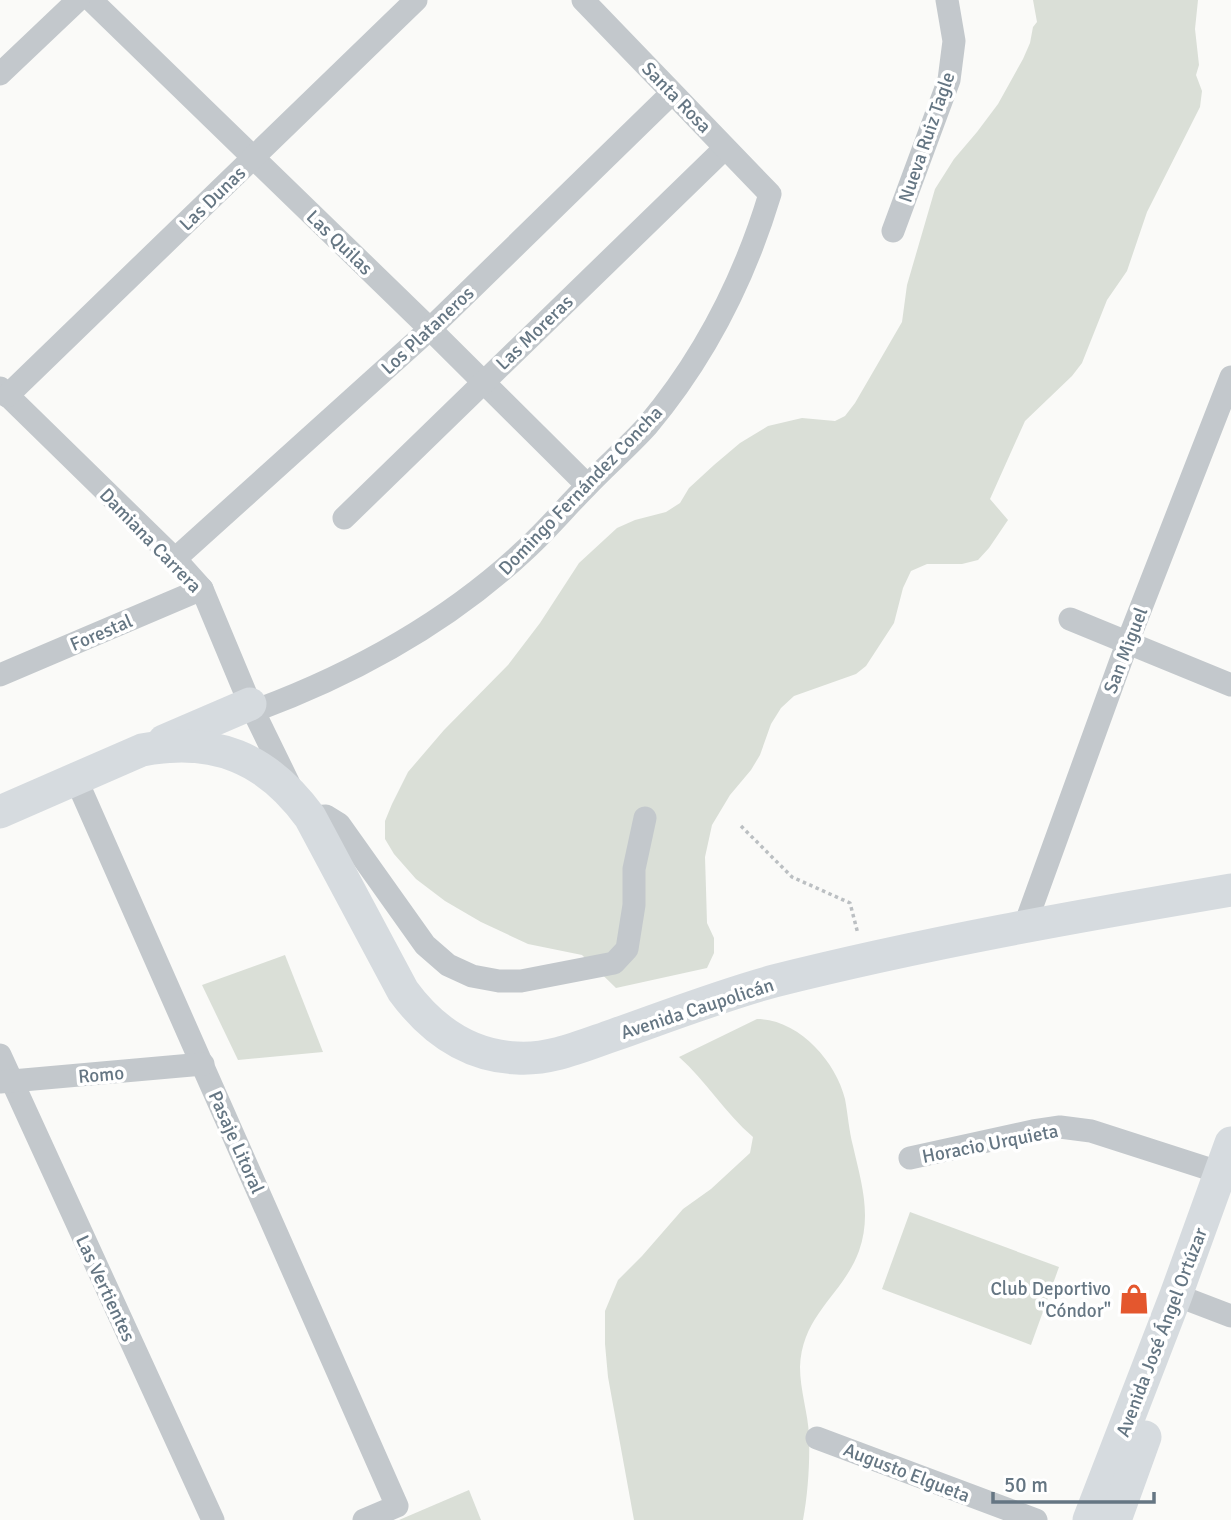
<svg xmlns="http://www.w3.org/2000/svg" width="1231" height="1520" font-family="Signika,sans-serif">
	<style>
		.green { fill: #dadfd7 }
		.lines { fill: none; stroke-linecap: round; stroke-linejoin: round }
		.path { stroke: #bbbfc2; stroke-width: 3.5; stroke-dasharray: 3.5 3.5; stroke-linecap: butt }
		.street { stroke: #c3c8cc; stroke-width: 23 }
		.secondary { stroke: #d6dbdf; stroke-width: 33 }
		.labels { text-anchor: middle; stroke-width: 7; stroke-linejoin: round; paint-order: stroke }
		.street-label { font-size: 19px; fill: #657683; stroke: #fff }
		.poi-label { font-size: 19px; fill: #657683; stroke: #fff; text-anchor: end }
	</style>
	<rect width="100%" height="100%" fill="#fafaf8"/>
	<!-- green -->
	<g class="green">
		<polygon points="1033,0 1198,0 1195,29 1199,65 1196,75 1202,91 1200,107 1147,212 1127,271 1107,300 1082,363 1072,376 1025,421 990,499 1008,520 989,548 978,560 962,564 927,564 911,571 903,588 894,623 866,666 856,674 794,696 781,708 771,724 760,755 751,770 730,795 712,825 705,857 706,889 707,923 714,938 714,953 707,968 616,988 582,955 528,944 481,922 445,901 416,879 394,854 385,839 385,821 392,804 408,772 444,730 508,665 540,623 579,563 617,528 635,520 666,512 680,503 689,488 714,465 740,443 768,426 802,418 835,421 845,416 855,403 902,322 907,285 935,189 954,159 977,132 998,104 1023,59 1030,43 1033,27 1037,22"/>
		<polygon points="285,955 323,1052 238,1060 202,985"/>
		<path d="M 757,1019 C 798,1019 836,1061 845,1099 C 848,1115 849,1131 853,1146 C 861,1181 872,1215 859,1251 C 843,1295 802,1314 800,1367 C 800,1390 808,1413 809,1435 C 810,1462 808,1494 803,1520 L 634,1520 L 608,1377 L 605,1344 L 605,1311 L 618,1280 L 642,1256 L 683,1209 L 711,1189 L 750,1153 L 753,1137 C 725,1113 706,1081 679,1057 Z"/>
		<polygon points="910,1212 1059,1267 1031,1345 882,1289"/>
		<polygon points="469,1490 481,1520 399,1520"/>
	</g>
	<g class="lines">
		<!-- path -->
		<polyline class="path" points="741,826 792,877 850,903 858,934"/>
		<!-- street -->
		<g class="street">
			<polyline points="91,0 430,329 587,485"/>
			<polyline points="0,74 78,0"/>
			<polyline points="893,231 949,80 954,41 947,0"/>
			<polyline points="0,388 175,559 202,589 250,704 290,786"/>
			<polyline points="7,396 416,0"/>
			<polyline points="344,518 725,148"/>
			<polyline points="175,559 430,329 672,93"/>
			<polyline points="1070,619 1231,685"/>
			<polyline points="0,675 202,589"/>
			<path d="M 254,711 C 354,674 446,624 525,550 C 547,530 566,507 587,486 C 607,465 628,447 647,426 C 705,357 744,280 770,194 L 583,0"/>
			<polyline points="76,779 397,1506 364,1520"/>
			<polyline points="310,817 326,816 339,824 425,945 448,965 472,976 499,981 521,981 614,963 627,949 634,905 634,869 645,818"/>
			<polyline points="1025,925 1128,641 1231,377"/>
			<polyline points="0,1055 213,1520"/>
			<polyline points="0,1082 203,1064"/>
			<polyline points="910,1158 1033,1131 1060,1127 1091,1131 1231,1176"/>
			<polyline points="1176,1295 1231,1316"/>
			<polyline points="817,1438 1036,1520"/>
		</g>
		<!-- secondary -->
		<g class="secondary">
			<polyline points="164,741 250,704"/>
			<path d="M 0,812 L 142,750 C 214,736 267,758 310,817 L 403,991 C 431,1029 468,1056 517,1058 C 551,1060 582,1046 614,1035 C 665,1017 722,995 774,981 C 925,943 1078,916 1231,890"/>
			<polyline points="1089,1520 1176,1295 1231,1143"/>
			<polyline points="1115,1520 1145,1437"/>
		</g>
	</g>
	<!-- icons -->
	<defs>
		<g id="shop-bare" transform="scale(2.415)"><path d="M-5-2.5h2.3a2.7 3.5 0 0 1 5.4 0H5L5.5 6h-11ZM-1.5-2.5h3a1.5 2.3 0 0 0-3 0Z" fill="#e4572e" stroke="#fff" stroke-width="2.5" paint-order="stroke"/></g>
	</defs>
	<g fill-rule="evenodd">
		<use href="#shop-bare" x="1134" y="1299"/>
	</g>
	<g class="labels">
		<!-- street labels -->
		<g class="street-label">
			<text transform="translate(677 97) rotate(46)" y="7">Santa Rosa</text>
			<text transform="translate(926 137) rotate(-71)" y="7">Nueva Ruiz Tagle</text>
			<text transform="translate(212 198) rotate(-44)" y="7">Las Dunas</text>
			<text transform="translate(340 242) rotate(44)" y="7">Las Quilas</text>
			<text transform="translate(427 330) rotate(-43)" y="7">Los Plataneros</text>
			<text transform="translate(534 332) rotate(-44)" y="7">Las Moreras</text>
			<text transform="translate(580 490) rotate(-46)" y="7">Domingo Fernández Concha</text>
			<text transform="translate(151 540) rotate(46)" y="7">Damiana Carrera</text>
			<text transform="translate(101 632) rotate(-23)" y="7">Forestal</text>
			<text transform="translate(1125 650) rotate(-69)" y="7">San Miguel</text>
			<text transform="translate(697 1008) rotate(-18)" y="7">Avenida Caupolicán</text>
			<text transform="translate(101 1074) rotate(-5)" y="7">Romo</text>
			<text transform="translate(237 1142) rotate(66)" y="7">Pasaje Litoral</text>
			<text transform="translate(990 1143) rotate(-11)" y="7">Horacio Urquieta</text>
			<text transform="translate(106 1288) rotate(65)" y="7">Las Vertientes</text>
			<text transform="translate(1161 1332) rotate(-69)" y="7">Avenida José Ángel Ortúzar</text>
			<text transform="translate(907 1472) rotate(21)" y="7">Augusto Elgueta</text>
		</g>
		<!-- poi labels -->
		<g class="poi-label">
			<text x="1111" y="1295">Club Deportivo<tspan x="1111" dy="22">"Cóndor"</tspan></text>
		</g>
	</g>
	<!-- scale -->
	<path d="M993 1492v10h161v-10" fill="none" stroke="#657683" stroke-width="3.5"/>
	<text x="1004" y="1492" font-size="21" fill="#657683" stroke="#ffffff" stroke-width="5" paint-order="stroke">50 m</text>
</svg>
